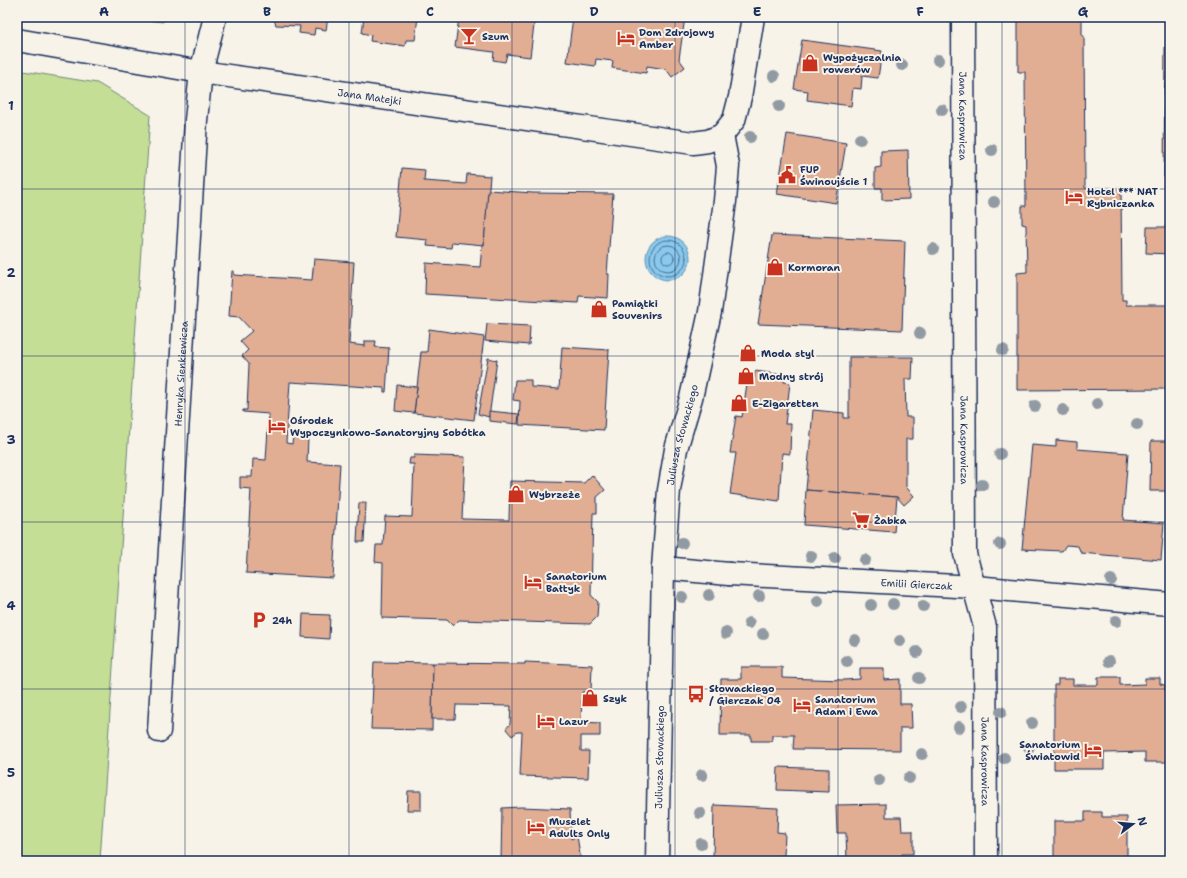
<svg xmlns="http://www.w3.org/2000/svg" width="1187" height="878" font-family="'Shantell Sans',sans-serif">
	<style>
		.green { fill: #c4de95; stroke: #70867a }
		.water { fill: #8ac9eb; stroke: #5e8bb3 }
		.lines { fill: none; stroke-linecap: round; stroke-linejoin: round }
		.shore { stroke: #476d96; stroke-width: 1 }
		.building { fill: #e1ae94; stroke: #1b2f5e }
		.pedestrian-casing { stroke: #1b2f5e; stroke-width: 25 }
		.minor-casing { stroke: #1b2f5e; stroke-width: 25 }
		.tertiary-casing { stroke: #1b2f5e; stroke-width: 25 }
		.pedestrian { stroke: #f7f3e8; stroke-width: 22 }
		.minor { stroke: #f7f3e8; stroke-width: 22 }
		.tertiary { stroke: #f7f3e8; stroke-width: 22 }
		.tree { fill: #919aa2 }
		.grid { fill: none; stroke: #1b2f5e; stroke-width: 1; stroke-opacity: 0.55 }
		.labels { text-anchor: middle; stroke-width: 4; stroke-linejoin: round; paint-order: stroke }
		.poi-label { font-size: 10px; font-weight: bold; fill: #1b2f5e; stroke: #f7f3e8; text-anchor: start }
		.street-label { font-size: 10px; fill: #1b2f5e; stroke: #f7f3e8 }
		.neatline { fill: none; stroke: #1b2f5e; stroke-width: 1.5 }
		.grid-label { font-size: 13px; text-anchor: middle; font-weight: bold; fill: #1b2f5e }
	</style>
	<rect width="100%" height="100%" fill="#f7f3e8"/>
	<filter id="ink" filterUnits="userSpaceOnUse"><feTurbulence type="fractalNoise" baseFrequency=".025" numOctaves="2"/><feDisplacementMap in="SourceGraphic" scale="8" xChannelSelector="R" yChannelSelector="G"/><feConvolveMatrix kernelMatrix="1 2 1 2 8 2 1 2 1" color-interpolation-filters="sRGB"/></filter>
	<g filter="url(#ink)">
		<!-- green -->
		<g class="green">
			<polygon points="120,17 164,17 163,22"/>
			<polygon points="17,70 97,83 150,115 100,861 17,861"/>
		</g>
		<!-- water -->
		<circle class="water" cx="668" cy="258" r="22"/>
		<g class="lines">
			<!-- shore -->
			<g class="shore">
				<circle cx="668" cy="258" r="18"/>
				<circle cx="668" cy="258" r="13"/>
				<circle cx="668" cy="258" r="6"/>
			</g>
		</g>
		<!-- building -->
		<g class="building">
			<polygon points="273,17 328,17 326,30 315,28 314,35 299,33 300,26 276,25"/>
			<polygon points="364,17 418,17 415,40 406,40 405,46 370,41 371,35 362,33"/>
			<polygon points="459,17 535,17 530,57 507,54 505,62 493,60 494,52 455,47"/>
			<polygon points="573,17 685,17 679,59 685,67 672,77 666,69 647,66 646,73 612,68 613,61 596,59 595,66 567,62"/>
			<polygon points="1018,17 1082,17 1082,36 1084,36 1085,188 1121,188 1122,300 1126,300 1126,305 1170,305 1170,389 1017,390 1017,273 1027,272 1026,225 1022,224 1022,206 1026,206 1025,72 1018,72"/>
			<polygon points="802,40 882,51 878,78 862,76 861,89 853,88 851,106 807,100 808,91 794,89"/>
			<polygon points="1165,47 1170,47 1170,177 1164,177"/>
			<polygon points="787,134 846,143 836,203 777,194"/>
			<polygon points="908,150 909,199 882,200 882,188 875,188 875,168 881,167 881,151"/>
			<polygon points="402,168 425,170 424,181 466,184 467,174 490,176 484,245 452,242 451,248 427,246 428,240 396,237"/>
			<polygon points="488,190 533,193 613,194 607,274 609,274 608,298 579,296 578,303 425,294 426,263 480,267 482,245 484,245"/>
			<polygon points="1147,227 1170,227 1170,254 1146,253"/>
			<polygon points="772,235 905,241 902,330 758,324"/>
			<polygon points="314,259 354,262 349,344 365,346 365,341 376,341 375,347 389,348 386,392 384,392 384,388 290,382 286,443 292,444 293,437 308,438 307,462 340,464 333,578 246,573 251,489 240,488 240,477 252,477 253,459 266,460 269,414 243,412 243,410 247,410 249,364 242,356 248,350 240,341 252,331 239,317 229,316 232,271 234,271 234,275 312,280"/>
			<polygon points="487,324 530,326 529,345 485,341"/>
			<polygon points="429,329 484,337 474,420 414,413 421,352 427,352"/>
			<polygon points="562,347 609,350 604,430 519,425 520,401 513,400 515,380 531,380 531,387 559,389"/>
			<polygon points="849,357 913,357 912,379 905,379 906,417 913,417 913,439 906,439 906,487 914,496 904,505 897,497 806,490 813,410 844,413 844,418 849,418"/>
			<polygon points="488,358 497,360 489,417 478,414"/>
			<polygon points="755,371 784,375 784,382 790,383 785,424 791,424 790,454 782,453 779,501 730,494 736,453 730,453 736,416 742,417 748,377 754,378"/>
			<polygon points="397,385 417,387 414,413 395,411"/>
			<polygon points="489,411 519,414 518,424 489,421"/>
			<polygon points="1056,440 1077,442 1077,449 1128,453 1123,520 1164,523 1161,560 1081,553 1078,546 1066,545 1062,551 1022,549 1032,445 1056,447"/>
			<polygon points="1151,441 1170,441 1170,491 1150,491"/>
			<polygon points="414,455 465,457 462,519 509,520 510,481 584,483 592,475 605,490 597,497 597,513 593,513 591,595 598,602 597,617 590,624 459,620 453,626 447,620 382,618 383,563 375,562 376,545 383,545 385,516 412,517 414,464 409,464 410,458 414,458"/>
			<polygon points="806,490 897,497 894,532 804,525"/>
			<polygon points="359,503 366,503 364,542 357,542"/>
			<polygon points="303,614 330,615 329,639 302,637"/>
			<polygon points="374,662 433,663 432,730 371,729"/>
			<polygon points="525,662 592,665 591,692 582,692 581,722 600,723 600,736 581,736 581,751 589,751 588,778 520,776 522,732 517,732 512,736 506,729 510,724 511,706 456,705 455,719 432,719 433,663 525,664"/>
			<polygon points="741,667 782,667 782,678 844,680 860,679 860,668 884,668 884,680 900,679 900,704 911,704 912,728 900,728 900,750 793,749 794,735 772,735 772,741 751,741 751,735 720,735 721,679 741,679"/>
			<polygon points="1098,677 1120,677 1120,685 1145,684 1145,678 1160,678 1160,684 1165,685 1165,690 1170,690 1170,762 1145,762 1145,752 1104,753 1104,769 1054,769 1054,685 1058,685 1058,679 1073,679 1073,685 1098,685"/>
			<polygon points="778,767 829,769 829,792 777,790"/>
			<polygon points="408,791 421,791 421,810 407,810"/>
			<polygon points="886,804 886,817 901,817 902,831 913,831 913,854 902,854 902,861 847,861 846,833 837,833 836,805"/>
			<polygon points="714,805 778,808 777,832 785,833 784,856 777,856 777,861 713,861"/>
			<polygon points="521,807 570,809 571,839 577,836 581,861 501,861 502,808"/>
			<polygon points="1085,812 1102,812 1102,817 1127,817 1127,861 1054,861 1054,821 1085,821"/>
		</g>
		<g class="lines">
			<!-- pedestrian casing -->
			<g class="pedestrian-casing">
				<polyline id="pedestrian" points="663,568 729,574"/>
			</g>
			<!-- minor casing -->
			<g class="minor-casing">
				<g id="minor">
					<path id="s1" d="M 963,17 L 965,554 L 985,627 L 986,861"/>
					<path id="s2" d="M 729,574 L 975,587 L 1170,604"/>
					<path id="s3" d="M 159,731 L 196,120 L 201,72 L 215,17"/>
					<path id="s4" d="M 657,861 L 663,568 L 669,490 L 676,449 L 691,398 L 710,312 L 725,201 L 728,166 L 722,135"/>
				</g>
			</g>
			<!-- tertiary casing -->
			<g class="tertiary-casing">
				<g id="tertiary">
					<path id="s5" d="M 17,40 L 201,72 L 693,143 L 708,141 L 722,135 L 734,120 L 740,97 L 753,17"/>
				</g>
			</g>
			<!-- pedestrian -->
			<use href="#pedestrian" class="pedestrian"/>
			<!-- minor -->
			<use href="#minor" class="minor"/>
			<!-- tertiary -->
			<use href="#tertiary" class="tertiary"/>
		</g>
		<!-- trees -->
		<g class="tree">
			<circle cx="938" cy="60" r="6"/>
			<circle cx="902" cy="65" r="6"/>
			<circle cx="774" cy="76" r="6"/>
			<circle cx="779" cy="106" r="6"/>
			<circle cx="942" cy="110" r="6"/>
			<circle cx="750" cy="137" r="6"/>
			<circle cx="860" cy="139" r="6"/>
			<circle cx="992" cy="150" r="6"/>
			<circle cx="994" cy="202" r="6"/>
			<circle cx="933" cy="249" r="6"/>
			<circle cx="920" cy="333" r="6"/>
			<circle cx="1003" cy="350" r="6"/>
			<circle cx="1097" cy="404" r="6"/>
			<circle cx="1035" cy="406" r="6"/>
			<circle cx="1063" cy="410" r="6"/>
			<circle cx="1137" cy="424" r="6"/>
			<circle cx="1000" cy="454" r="6"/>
			<circle cx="982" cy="485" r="6"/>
			<circle cx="682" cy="543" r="6"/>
			<circle cx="1000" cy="544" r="6"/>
			<circle cx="811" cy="556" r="6"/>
			<circle cx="835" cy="558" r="6"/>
			<circle cx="865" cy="560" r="6"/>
			<circle cx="1111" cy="580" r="6"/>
			<circle cx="709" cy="595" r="6"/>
			<circle cx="759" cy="596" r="6"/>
			<circle cx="682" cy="597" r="6"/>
			<circle cx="818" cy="601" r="6"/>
			<circle cx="893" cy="604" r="6"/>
			<circle cx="871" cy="605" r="6"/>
			<circle cx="923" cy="606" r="6"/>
			<circle cx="1116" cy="621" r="6"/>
			<circle cx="749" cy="623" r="6"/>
			<circle cx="726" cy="633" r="6"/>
			<circle cx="763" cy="634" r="6"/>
			<circle cx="855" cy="640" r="6"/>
			<circle cx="900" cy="641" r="6"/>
			<circle cx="917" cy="652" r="6"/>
			<circle cx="847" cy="661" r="6"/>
			<circle cx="1109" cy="661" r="6"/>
			<circle cx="919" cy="678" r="6"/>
			<circle cx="961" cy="707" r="6"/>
			<circle cx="1001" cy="712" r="6"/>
			<circle cx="1032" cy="723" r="6"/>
			<circle cx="959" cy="727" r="6"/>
			<circle cx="1029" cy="747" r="6"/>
			<circle cx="922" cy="754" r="6"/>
			<circle cx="1004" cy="758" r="6"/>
			<circle cx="702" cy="775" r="6"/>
			<circle cx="909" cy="778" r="6"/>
			<circle cx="879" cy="780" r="6"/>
			<circle cx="700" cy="813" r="6"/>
			<circle cx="701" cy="844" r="6"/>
		</g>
	</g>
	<!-- grid -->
	<path class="grid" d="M 185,17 L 185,861M 349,17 L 349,861M 512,17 L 512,861M 675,17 L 675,861M 838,17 L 838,861M 1002,17 L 1002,861M 17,189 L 1170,189M 17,356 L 1170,356M 17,522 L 1170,522M 17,689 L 1170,689"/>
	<!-- icons -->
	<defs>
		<g id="bar-bare" transform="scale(1.38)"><path d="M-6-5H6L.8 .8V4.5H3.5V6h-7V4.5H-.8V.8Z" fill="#c8321e" stroke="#f7f3e8" stroke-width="2.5" paint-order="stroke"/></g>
		<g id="hotel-bare" transform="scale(1.38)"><path d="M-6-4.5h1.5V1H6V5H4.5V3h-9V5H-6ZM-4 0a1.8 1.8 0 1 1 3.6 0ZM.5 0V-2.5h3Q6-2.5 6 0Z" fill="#c8321e" stroke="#f7f3e8" stroke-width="2.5" paint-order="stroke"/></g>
		<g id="shop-bare" transform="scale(1.38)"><path d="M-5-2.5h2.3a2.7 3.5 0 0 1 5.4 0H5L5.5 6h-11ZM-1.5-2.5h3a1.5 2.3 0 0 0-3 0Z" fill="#c8321e" stroke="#f7f3e8" stroke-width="2.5" paint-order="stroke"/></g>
		<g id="civic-bare" transform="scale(1.38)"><path d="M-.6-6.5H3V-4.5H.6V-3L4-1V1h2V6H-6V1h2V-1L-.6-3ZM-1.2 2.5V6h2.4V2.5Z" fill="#c8321e" stroke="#f7f3e8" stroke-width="2.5" paint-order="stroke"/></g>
		<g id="supermarket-bare" transform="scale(1.38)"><path d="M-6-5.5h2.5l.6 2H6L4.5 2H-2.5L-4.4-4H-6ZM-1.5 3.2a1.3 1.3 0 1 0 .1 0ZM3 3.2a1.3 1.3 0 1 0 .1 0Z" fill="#c8321e" stroke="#f7f3e8" stroke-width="2.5" paint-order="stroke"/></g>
		<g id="parking-bare" transform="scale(1.38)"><path d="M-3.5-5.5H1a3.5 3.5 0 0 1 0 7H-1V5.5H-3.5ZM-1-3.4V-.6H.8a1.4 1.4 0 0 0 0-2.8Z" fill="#c8321e" stroke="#f7f3e8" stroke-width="2.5" paint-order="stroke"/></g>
		<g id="bus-bare" transform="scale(1.38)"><path d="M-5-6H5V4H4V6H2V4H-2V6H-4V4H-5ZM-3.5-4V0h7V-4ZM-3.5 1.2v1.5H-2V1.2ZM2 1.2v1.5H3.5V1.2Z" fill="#c8321e" stroke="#f7f3e8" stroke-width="2.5" paint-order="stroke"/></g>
	</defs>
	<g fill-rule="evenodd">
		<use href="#bar-bare" x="469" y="36"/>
		<use href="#hotel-bare" x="626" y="38"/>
		<use href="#shop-bare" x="810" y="63"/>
		<use href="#civic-bare" x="787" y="175"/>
		<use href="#hotel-bare" x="1074" y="197"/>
		<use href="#shop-bare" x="775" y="267"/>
		<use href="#shop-bare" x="599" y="309"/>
		<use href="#shop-bare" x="748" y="353"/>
		<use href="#shop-bare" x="746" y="376"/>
		<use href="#shop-bare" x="739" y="403"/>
		<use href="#hotel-bare" x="277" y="426"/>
		<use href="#shop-bare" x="516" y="494"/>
		<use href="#supermarket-bare" x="861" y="520"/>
		<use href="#hotel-bare" x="533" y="582"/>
		<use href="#parking-bare" x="259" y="620"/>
		<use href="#bus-bare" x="696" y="694"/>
		<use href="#shop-bare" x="590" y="698"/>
		<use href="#hotel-bare" x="802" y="705"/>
		<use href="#hotel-bare" x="546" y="721"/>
		<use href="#hotel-bare" x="1093" y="750"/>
		<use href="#hotel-bare" x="536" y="827"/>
	</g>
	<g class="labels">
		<!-- poi labels -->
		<g class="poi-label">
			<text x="639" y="36">Dom Zdrojowy<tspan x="639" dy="12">Amber</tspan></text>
			<text x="482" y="40">Szum</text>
			<text x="823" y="61">Wypożyczalnia<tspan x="823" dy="12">rowerów</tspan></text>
			<text x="800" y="173">FUP<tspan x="800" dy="12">Świnoujście 1</tspan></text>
			<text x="1087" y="195">Hotel *** NAT<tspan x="1087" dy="12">Rybniczanka</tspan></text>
			<text x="788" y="271">Kormoran</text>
			<text x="612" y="307">Pamiątki<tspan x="612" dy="12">Souvenirs</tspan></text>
			<text x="761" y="357">Moda styl</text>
			<text x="759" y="380">Modny strój</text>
			<text x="752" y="407">E-Zigaretten</text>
			<text x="290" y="424">Ośrodek<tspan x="290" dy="12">Wypoczynkowo-Sanatoryjny Sobótka</tspan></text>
			<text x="529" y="498">Wybrzeże</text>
			<text x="874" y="524">Żabka</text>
			<text x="546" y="580">Sanatorium<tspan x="546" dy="12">Bałtyk</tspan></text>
			<text x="272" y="624">24h</text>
			<text x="709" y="692">Słowackiego<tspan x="709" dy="12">/ Gierczak 04</tspan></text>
			<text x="603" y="702">Szyk</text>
			<text x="815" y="703">Sanatorium<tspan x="815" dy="12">Adam i Ewa</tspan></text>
			<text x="559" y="725">Lazur</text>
			<text x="1080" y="748" text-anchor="end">Sanatorium<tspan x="1080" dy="12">Światowid</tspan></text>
			<text x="549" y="825">Muselet<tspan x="549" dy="12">Adults Only</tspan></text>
		</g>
		<!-- street labels -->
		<g class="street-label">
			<text dy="4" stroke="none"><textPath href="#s5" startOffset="357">Jana Matejki</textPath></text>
			<text dy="4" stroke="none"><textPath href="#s1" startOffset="99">Jana Kasprowicza</textPath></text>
			<text dy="4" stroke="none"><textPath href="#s3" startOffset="358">Henryka Sienkiewicza</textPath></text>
			<text dy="4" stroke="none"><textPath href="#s4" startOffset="428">Juliusza Słowackiego</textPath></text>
			<text dy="4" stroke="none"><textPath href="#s1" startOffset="423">Jana Kasprowicza</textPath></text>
			<text dy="4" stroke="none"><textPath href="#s2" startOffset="188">Emilii Gierczak</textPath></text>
			<text dy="4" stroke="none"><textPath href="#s4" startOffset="104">Juliusza Słowackiego</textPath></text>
			<text dy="4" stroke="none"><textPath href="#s1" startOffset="747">Jana Kasprowicza</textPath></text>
		</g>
	</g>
	<!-- margin -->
	<rect width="1187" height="878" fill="none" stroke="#f7f3e8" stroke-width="44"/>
	<!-- north arrow -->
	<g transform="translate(1133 824) rotate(74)" stroke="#f7f3e8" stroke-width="3" paint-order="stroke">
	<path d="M0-3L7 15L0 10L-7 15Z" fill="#1b2f5e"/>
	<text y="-6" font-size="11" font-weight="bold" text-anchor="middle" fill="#1b2f5e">N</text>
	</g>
	<rect x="22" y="22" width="1143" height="834" class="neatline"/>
	<g class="grid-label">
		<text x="104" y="16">A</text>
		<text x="267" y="16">B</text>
		<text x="430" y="16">C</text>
		<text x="594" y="16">D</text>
		<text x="757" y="16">E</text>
		<text x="920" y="16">F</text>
		<text x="1083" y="16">G</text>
		<text x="11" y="110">1</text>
		<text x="11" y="277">2</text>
		<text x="11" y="444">3</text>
		<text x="11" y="610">4</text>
		<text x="11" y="777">5</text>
	</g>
</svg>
